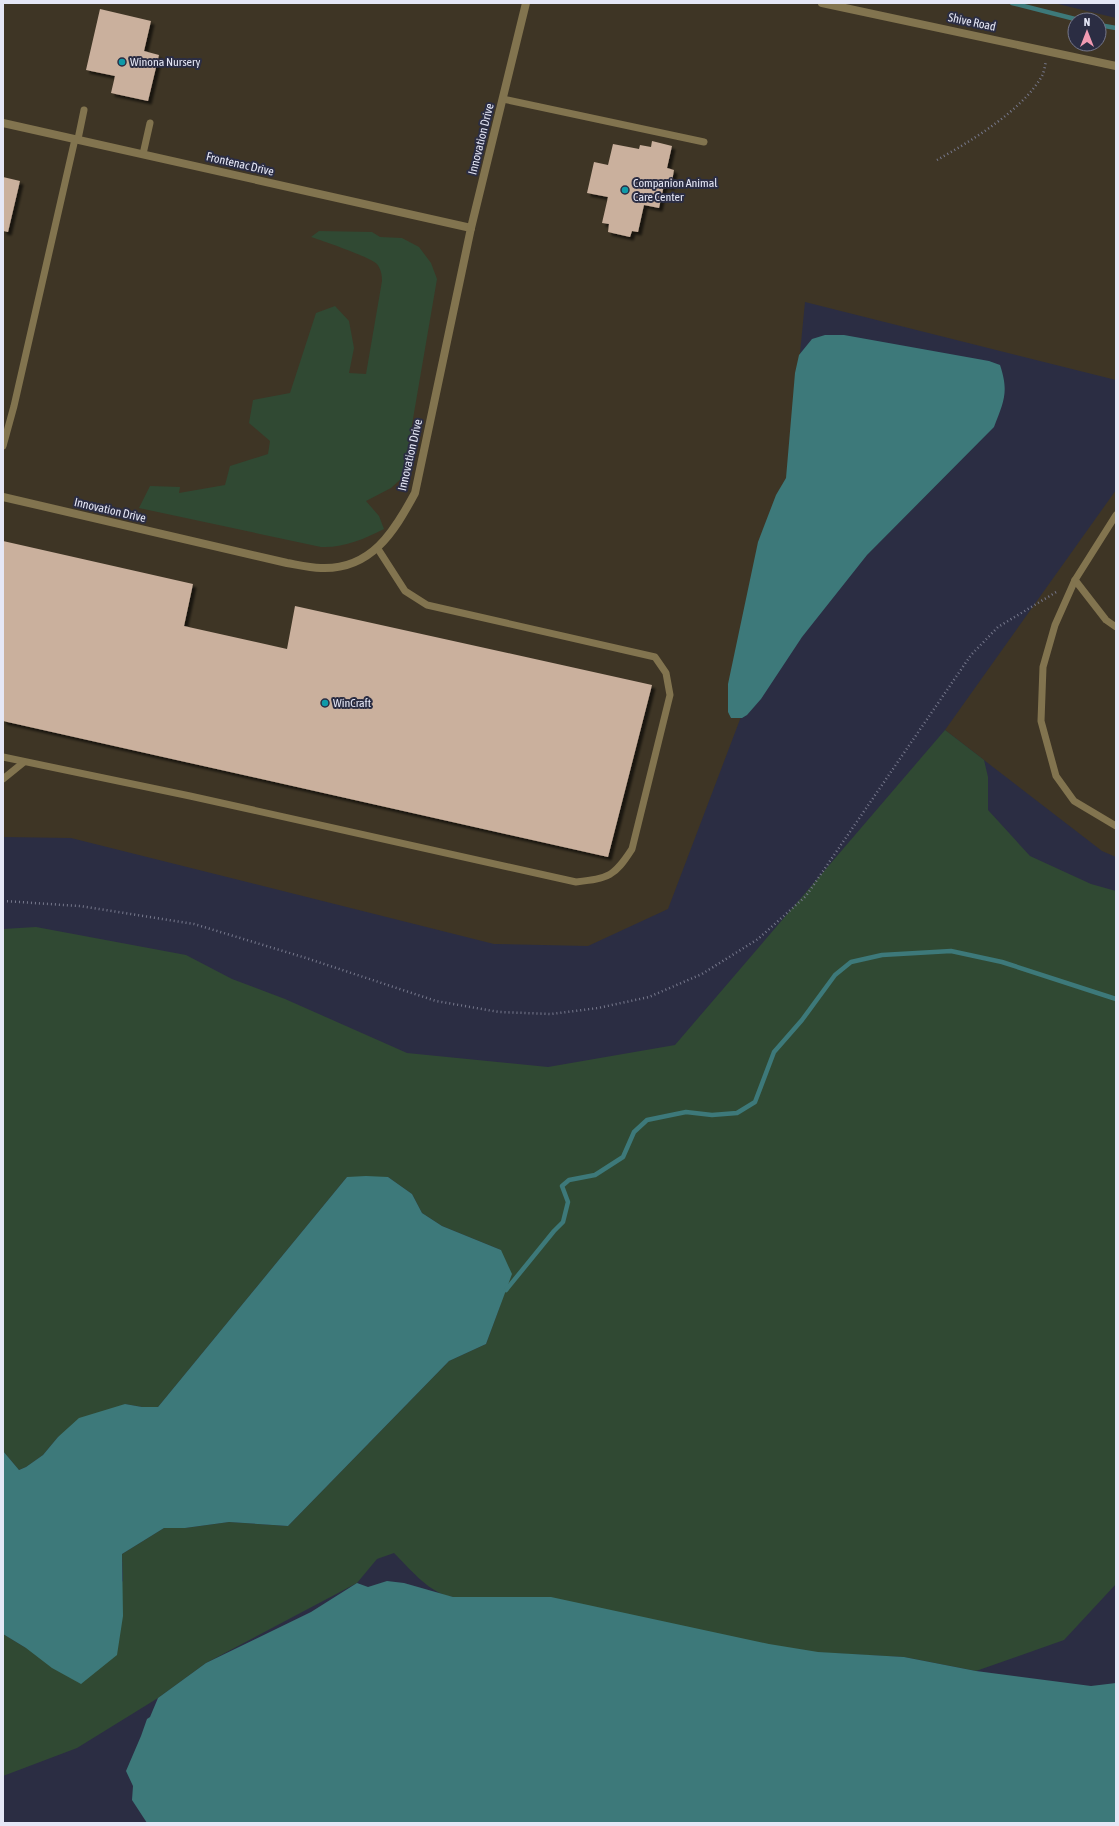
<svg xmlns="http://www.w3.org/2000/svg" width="1119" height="1826" font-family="'Asap Condensed',sans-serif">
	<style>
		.industrial { fill: #3e3525; fill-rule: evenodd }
		.green { fill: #304933 }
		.water { fill: #3d797a }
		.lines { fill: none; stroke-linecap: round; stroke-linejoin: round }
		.stream { stroke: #3d797a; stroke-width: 4.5 }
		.building { fill: #cab09d; filter: url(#shadow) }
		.path { stroke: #77798d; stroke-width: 2.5; stroke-dasharray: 1 3; stroke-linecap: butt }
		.lane { stroke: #82744f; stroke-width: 7 }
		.street { stroke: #82744f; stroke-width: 8 }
		.culture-dot { fill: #0f9aa8; stroke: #2b2d43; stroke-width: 1.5 }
		.labels { text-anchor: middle; stroke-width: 4; stroke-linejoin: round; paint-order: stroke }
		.street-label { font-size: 12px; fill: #e5e7f6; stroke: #2b2d43 }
		.poi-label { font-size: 12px; fill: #e5e7f6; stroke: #2b2d43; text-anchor: start }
	</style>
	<defs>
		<filter id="shadow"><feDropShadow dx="3.5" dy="3.5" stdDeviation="1" flood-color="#0009"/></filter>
	</defs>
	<rect width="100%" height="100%" fill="#2b2d43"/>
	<!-- industrial -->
	<g class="industrial">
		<path d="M 3,3 L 1054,3 L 1116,18 L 1116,380 L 805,302 L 775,611 L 747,701 L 668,909 L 588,946 L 494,944 L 71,838 L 3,837 ZM 1075,20 L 1099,20 L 1099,44 L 1075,44 Z"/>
		<polygon points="1116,490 1116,857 1102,851 945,730"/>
	</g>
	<!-- green -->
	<g class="green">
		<path d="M 319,231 L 372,232 L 380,237 L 402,238 L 419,247 L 431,263 L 437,279 L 403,477 L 391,488 L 366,501 L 379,516 L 384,529 C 364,539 344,548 321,547 L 139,508 L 150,486 L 180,487 L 179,493 L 225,485 L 230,466 L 268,454 L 270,441 L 249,423 L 253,400 L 290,393 L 316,313 L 335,306 L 349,321 L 354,348 L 349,373 L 366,374 L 382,281 C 382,275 381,269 377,264 C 370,257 323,241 311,237 Z"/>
		<path d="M 945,730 L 984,760 L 988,777 L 988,810 L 1030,856 L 1091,884 L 1116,891 L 1116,1584 L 1064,1640 L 976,1671 L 904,1657 L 789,1651 L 447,1596 C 426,1589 410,1569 394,1553 L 377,1559 L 357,1583 L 206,1663 L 158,1698 L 77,1748 L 3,1776 L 3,1634 L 26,1648 L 123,1581 L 122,1554 L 164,1528 L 185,1528 L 229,1522 L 288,1526 L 449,1361 L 486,1344 L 500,1306 L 501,1250 L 442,1226 L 422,1213 L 412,1194 L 388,1177 L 347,1177 L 158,1407 L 142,1407 L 125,1404 L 58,1437 L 43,1455 L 26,1467 L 19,1470 L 3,1451 L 3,929 L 36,927 L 186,955 L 232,979 L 285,999 L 407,1053 L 548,1067 L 675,1045 Z"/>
	</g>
	<!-- water -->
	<g class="water">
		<path d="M 825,335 L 844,335 L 989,361 L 1000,365 C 1009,392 1004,401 994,427 L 867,555 L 802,637 L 761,699 L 747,715 L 742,718 L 731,718 L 728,712 L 728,684 L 758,542 L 776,495 L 786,478 L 795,373 L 799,355 L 812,339 Z"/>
		<polygon points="366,1176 388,1177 412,1194 422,1213 442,1226 501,1250 512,1274 486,1344 449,1361 288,1526 229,1522 185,1528 164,1528 122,1554 123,1616 117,1655 81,1684 52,1668 26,1648 3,1634 3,1451 19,1470 26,1467 43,1455 58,1437 79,1418 125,1404 142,1407 158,1407 347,1177"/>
		<polygon points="387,1581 404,1583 453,1597 551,1597 769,1644 818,1652 904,1657 976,1671 1091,1686 1116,1683 1116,1823 147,1823 132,1800 133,1786 126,1771 141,1736 147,1719 150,1717 158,1698 206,1663 311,1612 357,1583 368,1587"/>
	</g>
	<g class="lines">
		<!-- stream -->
		<g class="stream">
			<polyline points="1012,3 1079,20"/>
			<polyline points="1099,25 1116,28"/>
			<polyline points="506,1290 554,1231 563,1222 568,1202 562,1186 569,1180 595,1175 623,1157 634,1132 647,1120 686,1112 712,1115 737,1113 755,1102 774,1052 802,1020 835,975 851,962 882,955 951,951 1002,962 1116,999"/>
		</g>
	</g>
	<!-- building -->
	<g class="building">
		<polygon points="100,9 151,21 144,51 159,55 148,101 111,93 115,76 86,70"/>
		<polygon points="652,141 672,146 667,168 674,170 671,187 664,185 659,208 644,205 638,232 632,231 630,237 608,232 609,224 602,223 608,197 587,193 594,162 608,165 613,144 639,149 640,145 651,147"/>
		<polygon points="3,177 20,181 8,232 3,231"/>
		<polygon points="3,541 193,584 184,626 287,649 295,606 652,685 608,857 3,721"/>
	</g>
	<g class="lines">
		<!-- path -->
		<g class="path">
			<path d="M 937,160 C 971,141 1022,111 1042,76 C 1044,72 1045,66 1046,61"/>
			<polyline points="3,901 80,906 194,924 306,958 436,1001 499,1012 551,1014 598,1008 649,997 702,974 758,939 806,896 971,655 998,627 1058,591"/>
		</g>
		<!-- lane -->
		<g class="lane">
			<polyline points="503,99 704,142"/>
			<polyline points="78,139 84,110"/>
			<polyline points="143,154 150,123"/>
			<polyline points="3,446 14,406 75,139"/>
			<polyline points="1116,515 1075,580 1055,625 1043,667 1041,721 1056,776 1074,801 1116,826"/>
			<polyline points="1075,580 1106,620 1116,627"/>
			<path d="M 3,757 L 190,796 L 576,882 C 609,878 614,877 632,849 L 670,695 L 666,673 L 655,657 L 427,605 L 405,591 L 378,549"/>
			<polyline points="3,779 24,762"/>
		</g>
		<!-- street -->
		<g class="street">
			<polyline points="822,3 1116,66"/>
			<polyline points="3,123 471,228"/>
			<path d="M 3,497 L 287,563 C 298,565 310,568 321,568 C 371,570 394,532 415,493 L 471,228 L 526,3"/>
		</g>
	</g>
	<!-- markers -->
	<g class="culture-dot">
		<circle cx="122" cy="62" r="4"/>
		<circle cx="625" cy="190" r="4"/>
		<circle cx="325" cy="703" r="4"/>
	</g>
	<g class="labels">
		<!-- street labels -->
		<g class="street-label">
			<text transform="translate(972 22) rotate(12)" y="4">Shive Road</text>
			<text transform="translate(481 139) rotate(-76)" y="4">Innovation Drive</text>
			<text transform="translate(240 164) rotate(13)" y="4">Frontenac Drive</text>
			<text transform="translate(410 455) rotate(-77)" y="4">Innovation Drive</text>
			<text transform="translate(110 510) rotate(13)" y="4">Innovation Drive</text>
		</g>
		<!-- poi labels -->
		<g class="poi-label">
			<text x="130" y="66">Winona Nursery</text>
			<text x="633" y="187">Companion Animal<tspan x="633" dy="14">Care Center</tspan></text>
			<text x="333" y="707">WinCraft</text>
		</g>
	</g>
	<!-- border -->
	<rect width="1119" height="1826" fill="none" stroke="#e5e7f6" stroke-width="8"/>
	<!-- north arrow -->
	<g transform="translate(1087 32)"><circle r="19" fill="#2b2d43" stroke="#75778b"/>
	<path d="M0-3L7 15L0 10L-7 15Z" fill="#f19ab2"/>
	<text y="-6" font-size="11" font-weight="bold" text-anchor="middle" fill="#e5e7f6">N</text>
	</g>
</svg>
